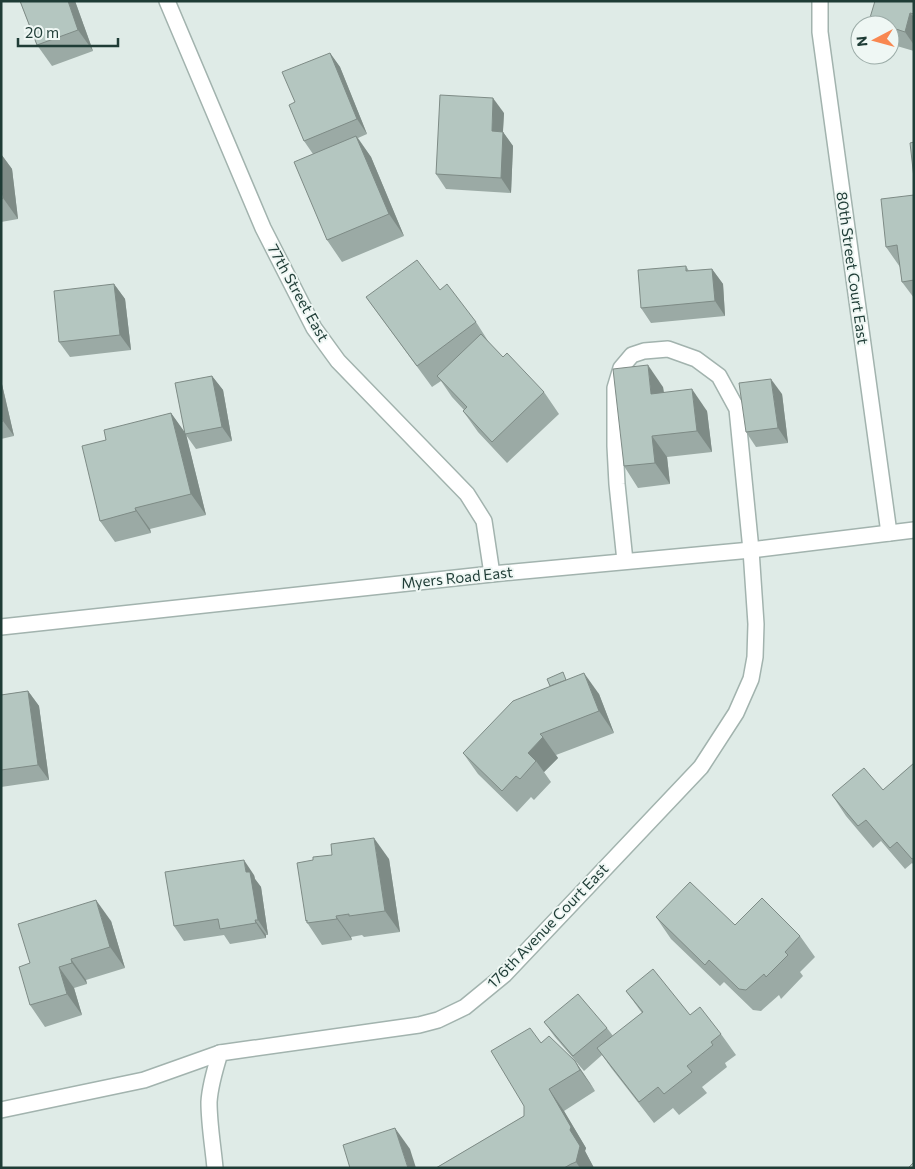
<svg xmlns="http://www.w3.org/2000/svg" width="915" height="1169" font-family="Commissioner,sans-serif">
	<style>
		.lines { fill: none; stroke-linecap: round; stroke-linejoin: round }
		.service-casing { stroke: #a2b3ae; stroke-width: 18 }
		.minor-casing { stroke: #a2b3ae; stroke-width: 18 }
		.tertiary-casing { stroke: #a2b3ae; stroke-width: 18 }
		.service { stroke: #fff; stroke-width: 15 }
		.minor { stroke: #fff; stroke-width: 15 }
		.tertiary { stroke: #fff; stroke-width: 15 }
		.wall { fill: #9baaa5 }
		.shaded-wall { fill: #7e8b86 }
		.building { fill: #b4c6c0; stroke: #7e8b86 }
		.labels { text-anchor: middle; stroke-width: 4; stroke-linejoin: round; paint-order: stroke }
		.street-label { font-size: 15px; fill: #1f3c36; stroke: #eff7f4 }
	</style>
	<rect width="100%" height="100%" fill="#dfebe7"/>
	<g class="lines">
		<!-- service casing -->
		<g class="service-casing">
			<g id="service">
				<polyline points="625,561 617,484 615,446 615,388 621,368 632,355 644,351 668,349 696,359 719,376 737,409 751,550"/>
				<polyline points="1,1110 144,1080 220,1053"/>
			</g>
		</g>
		<!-- minor casing -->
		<g class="minor-casing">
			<g id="minor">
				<polyline points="167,1 263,228 314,328 338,361 467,494 484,521 492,574"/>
				<polyline points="820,1 820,32 889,533"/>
				<path d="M 215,1168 C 213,1146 209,1124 209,1102 C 210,1086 215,1069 220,1053 L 419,1025 L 438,1020 L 465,1007 L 504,975 L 701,767 L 736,713 L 751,679 L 755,657 L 756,624 L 751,550"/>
			</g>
		</g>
		<!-- tertiary casing -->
		<g class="tertiary-casing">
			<polyline id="tertiary" points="1,627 492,574 751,550 914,530"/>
		</g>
		<!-- service -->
		<use href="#service" class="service"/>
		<!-- minor -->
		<use href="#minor" class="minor"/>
		<!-- tertiary -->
		<use href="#tertiary" class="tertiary"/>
	</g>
	<!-- wall -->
	<g class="wall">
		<polygon points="20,1 75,1 93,51 52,66 37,45"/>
		<polygon points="914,1 914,51 890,44 890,25 872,25 869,21"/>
		<polygon points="330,53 340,67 367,134 358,138 371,157 404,236 342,262 327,240 313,154 304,141 295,102"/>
		<polygon points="504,113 503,132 513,146 511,193 446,189 436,174"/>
		<polygon points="1,154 12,169 18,219 1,222"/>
		<polygon points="914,195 914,298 902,282 900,267 886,247"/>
		<polygon points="686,266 689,271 712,269 723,284 725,316 651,323 641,308"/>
		<polygon points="114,284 125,299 131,350 70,357 59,342"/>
		<polygon points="440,290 476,322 490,344 503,357 544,392 559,414 507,463 478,432 463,411 464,410 452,397 441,381 432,387 366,297"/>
		<polygon points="212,376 223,390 232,441 196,449 186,435 206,515 150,529 151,533 115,542 100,521 106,440 171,413 185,433"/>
		<polygon points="1,380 14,436 1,439"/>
		<polygon points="663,387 664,392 707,411 712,452 667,457 670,484 638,488 624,466"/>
		<polygon points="782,394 788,443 756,447 746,432"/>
		<polygon points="568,680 599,694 614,733 556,755 558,758 544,772 551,782 534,800 531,797 517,812 478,774 463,753"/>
		<polygon points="28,691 39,706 49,780 1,787 1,695"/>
		<polygon points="914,763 914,865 912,863 905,869 881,841 873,848 846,816 832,795 883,790"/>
		<polygon points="389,859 400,932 364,937 362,935 351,937 352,940 322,945 306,921"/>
		<polygon points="254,875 255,879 261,887 268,935 266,935 266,938 230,944 224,935 184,941 174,926"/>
		<polygon points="656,917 735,925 800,936 815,957 800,972 803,976 781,999 779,995 761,1011 753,1010 724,982 720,986 671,939"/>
		<polygon points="111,921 125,968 86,980 87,984 74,988 82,1015 45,1027 30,1005 30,963"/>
		<polygon points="626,991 690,1015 721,1034 736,1055 725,1063 727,1067 702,1087 707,1093 679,1115 673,1108 654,1123 612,1069 602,1055 584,1071 555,1037 544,1022 607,1028 613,1036 642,1013"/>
		<polygon points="541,1043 575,1061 595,1091 564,1111 586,1148 585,1151 594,1168 436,1168 524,1116"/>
	</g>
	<!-- shaded-wall -->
	<g class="shaded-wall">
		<polygon points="68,1 75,1 93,51 78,30"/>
		<polygon points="910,13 914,17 914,45 905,32"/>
		<polygon points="330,53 340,67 367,134 357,119"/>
		<polygon points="493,98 504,113 502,146 492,131"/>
		<polygon points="503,132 513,146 511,193 501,178"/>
		<polygon points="356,136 371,157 404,236 389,214"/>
		<polygon points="1,154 12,169 18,219 3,198 1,181"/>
		<polygon points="712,269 723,284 725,316 715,301"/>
		<polygon points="114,284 125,299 131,350 120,335"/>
		<polygon points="648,365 663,387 666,415 651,394"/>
		<polygon points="212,376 223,390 232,441 222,427"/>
		<polygon points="771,379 782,394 788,443 778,428"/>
		<polygon points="1,380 14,436 3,421 1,412"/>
		<polygon points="692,389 707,411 712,452 697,431"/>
		<polygon points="171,413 186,434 206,515 191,494"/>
		<polygon points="652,436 667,457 670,484 655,463"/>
		<polygon points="135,508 150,529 151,533 136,511"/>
		<polygon points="584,673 599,694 614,733 599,711"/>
		<polygon points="28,691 39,706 49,780 38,765"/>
		<polygon points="543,737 558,758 544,772 536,761 528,753"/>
		<polygon points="374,838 389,859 400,932 385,911"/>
		<polygon points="244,860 254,875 255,879 261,887 268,935 258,920 246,872"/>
		<polygon points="96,900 111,921 125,968 110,947"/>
		<polygon points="336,916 351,937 352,940 337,919"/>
		<polygon points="255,920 266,935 266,938 256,923"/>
		<polygon points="71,959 86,980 87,984 72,963"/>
		<polygon points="59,967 74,988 82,1015 67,994"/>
		<polygon points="575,1061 590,1083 595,1091 580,1070"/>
		<polygon points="549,1089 564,1111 586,1148 585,1151 594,1168 580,1168 576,1162 570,1130"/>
		<polygon points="395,1128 410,1149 416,1168 408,1168"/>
	</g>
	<!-- building -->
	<g class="building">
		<polygon points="20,1 68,1 78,30 37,45"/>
		<polygon points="875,1 914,1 914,14 910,13 905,32 890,27 890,25 882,25 869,21"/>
		<polygon points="330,53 357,119 304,141 289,105 295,102 282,72"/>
		<polygon points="440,95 493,98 492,131 503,132 501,178 436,174"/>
		<polygon points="356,136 389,214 327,240 294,162"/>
		<polygon points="914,142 914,178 910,143"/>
		<polygon points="1,181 3,198 1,199"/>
		<polygon points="914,195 914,280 902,282 897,245 886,247 881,199"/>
		<polygon points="417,260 440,290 447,284 476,322 417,366 366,297"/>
		<polygon points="686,266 686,271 712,269 715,301 641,308 638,270"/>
		<polygon points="114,284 120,335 59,342 54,291"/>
		<polygon points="481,334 503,357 507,353 544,392 492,442 463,411 467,407 437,376"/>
		<polygon points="648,365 651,394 692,389 697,431 652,436 655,463 624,466 613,369"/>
		<polygon points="212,376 222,427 185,434 175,383"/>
		<polygon points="771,379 778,428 746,432 739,383"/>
		<polygon points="1,412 3,421 1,422"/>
		<polygon points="171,413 191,494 135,508 136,511 100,521 82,446 106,440 104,430"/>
		<polygon points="563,672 566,680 550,686 547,679"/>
		<polygon points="584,673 599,711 540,734 543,737 528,753 536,761 520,779 516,776 502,791 463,753 513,701"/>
		<polygon points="28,691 38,765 1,770 1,695"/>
		<polygon points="914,763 914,858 912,859 897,842 890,848 866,820 858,826 832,795 864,768 883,790"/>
		<polygon points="374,838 385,911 349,916 349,914 336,916 337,919 307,923 307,920 306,921 297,863 313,860 313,857 332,855 331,844"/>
		<polygon points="244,860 246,872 250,872 258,920 255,920 256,923 220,929 218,919 174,926 165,872"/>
		<polygon points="690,882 735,925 762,898 800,936 785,952 788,955 766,977 764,974 746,990 739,989 709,960 705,965 656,917"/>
		<polygon points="96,900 110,947 71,959 72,963 59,967 67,994 30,1005 19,967 30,963 18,924"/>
		<polygon points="653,969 690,1015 700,1007 721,1034 711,1042 713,1045 687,1066 692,1072 664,1094 658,1087 639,1102 597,1048 643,1012 626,991"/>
		<polygon points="578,994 607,1028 573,1056 544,1022"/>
		<polygon points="530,1028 541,1043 549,1036 575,1061 580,1070 549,1089 571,1127 570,1130 580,1146 576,1162 571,1164 564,1168 436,1168 524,1116 524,1106 491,1051"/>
		<polygon points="395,1128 408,1168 350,1168 343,1145"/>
		<polygon points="914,1162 914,1168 908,1168"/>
	</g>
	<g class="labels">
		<!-- street labels -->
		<g class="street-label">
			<text transform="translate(852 268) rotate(82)" y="5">80th Street Court East</text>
			<text transform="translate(298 293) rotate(61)" y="5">77th Street East</text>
			<text transform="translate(457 578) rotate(-6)" y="5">Myers Road East</text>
			<text transform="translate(548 926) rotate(-46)" y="5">176th Avenue Court East</text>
		</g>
	</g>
	<!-- border -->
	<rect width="915" height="1169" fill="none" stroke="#1f3c36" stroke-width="5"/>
	<!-- north arrow -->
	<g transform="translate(875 40) rotate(264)"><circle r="24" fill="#eff7f4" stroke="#9caca8"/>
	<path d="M0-4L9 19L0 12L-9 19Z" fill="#f88750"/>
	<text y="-8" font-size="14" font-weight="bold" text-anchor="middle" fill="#1f3c36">N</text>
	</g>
	<!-- scale -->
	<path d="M18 38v8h100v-8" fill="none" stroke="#1f3c36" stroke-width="2.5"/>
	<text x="25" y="38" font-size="15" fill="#1f3c36" stroke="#eff7f4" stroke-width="4" paint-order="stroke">20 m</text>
</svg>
